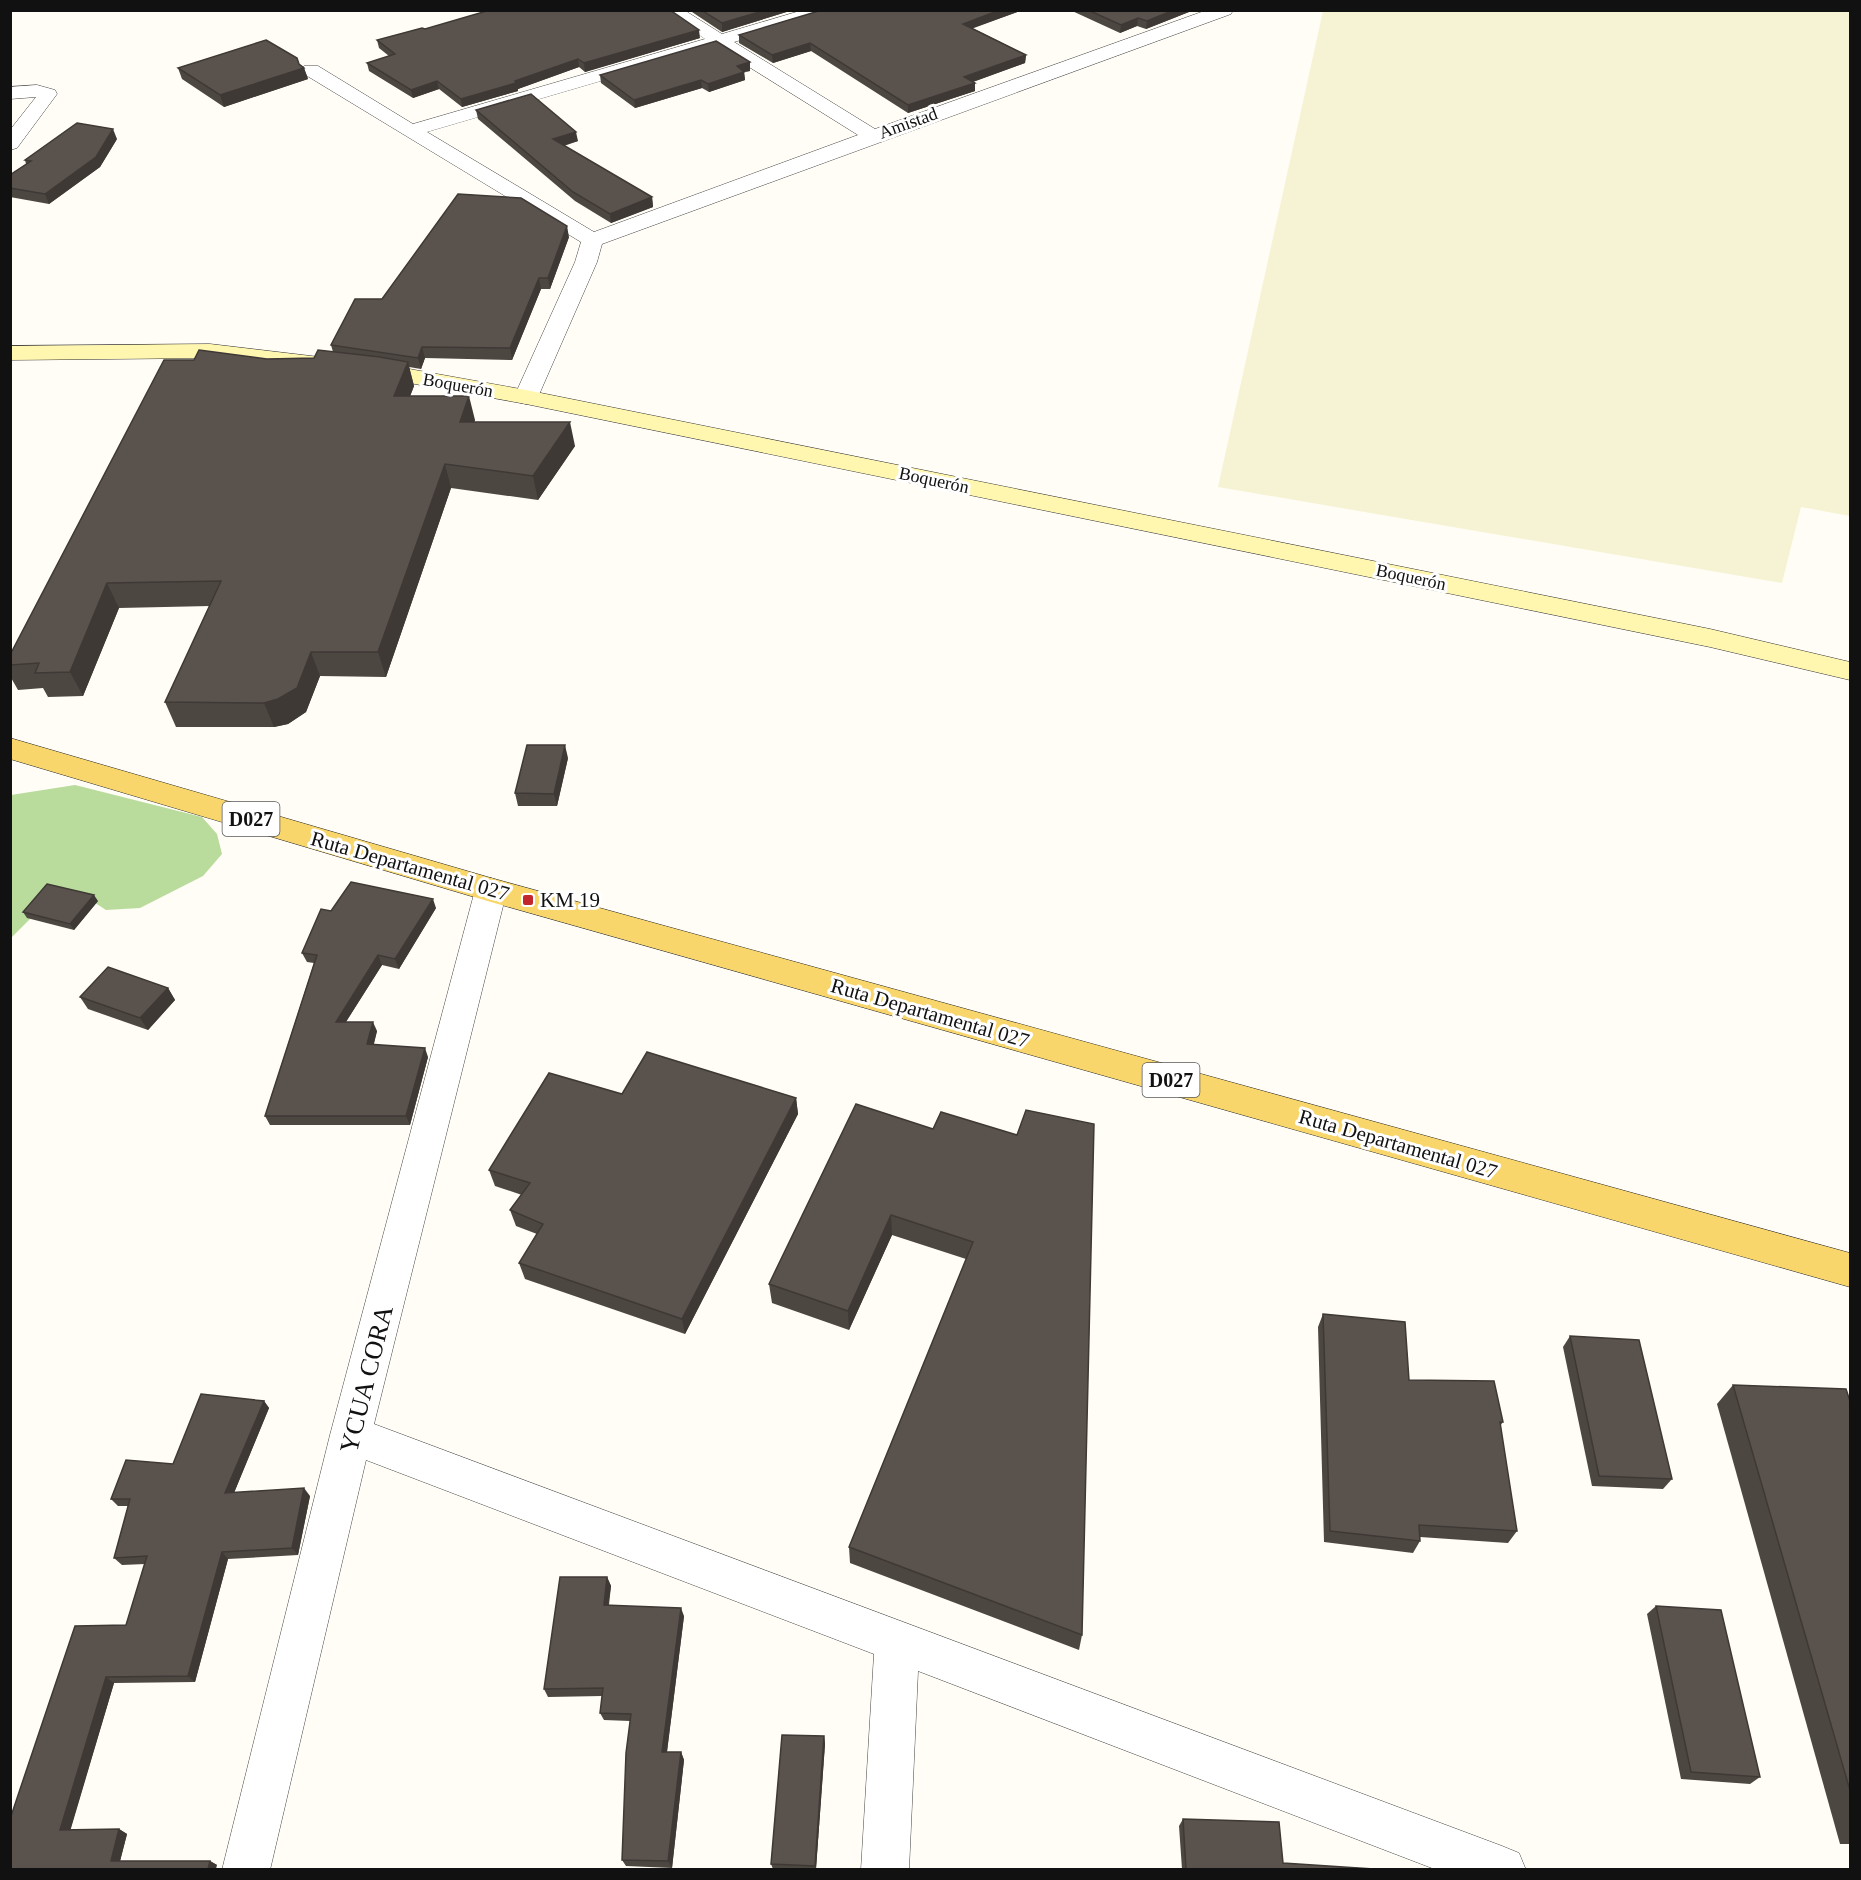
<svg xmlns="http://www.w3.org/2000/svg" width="1861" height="1880" font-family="Georgia,serif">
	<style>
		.farmland { fill: #f6f3d4 }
		.forest { fill: #b9dc9c }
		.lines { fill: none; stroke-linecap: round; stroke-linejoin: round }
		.street-casing { stroke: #444; stroke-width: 1 }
		.secondary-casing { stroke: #333; stroke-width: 1 }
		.primary-casing { stroke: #222; stroke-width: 1 }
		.street { fill: #fff; fill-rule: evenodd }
		.secondary { fill: #fff6b0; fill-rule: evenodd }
		.primary { fill: #f9d66b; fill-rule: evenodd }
		.wall { fill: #4d4742 }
		.shaded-wall { fill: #3f3936 }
		.building { fill: #5a524d; stroke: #3f3936; stroke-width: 1.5 }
		.poi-dot { fill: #c4262e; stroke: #fff; stroke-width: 2 }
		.labels { text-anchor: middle; stroke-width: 6; stroke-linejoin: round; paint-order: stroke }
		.far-street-label { font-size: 18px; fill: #111; stroke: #fff }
		.shield { fill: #fff; stroke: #585858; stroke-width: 1.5 }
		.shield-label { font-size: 20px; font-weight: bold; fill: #111 }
		.street-label { font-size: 21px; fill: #111; stroke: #fff }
		.poi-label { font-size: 21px; fill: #111; stroke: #fff; text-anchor: start }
		.near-street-label { font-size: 26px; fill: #111; stroke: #fff }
	</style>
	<rect width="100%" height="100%" fill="#fffdf5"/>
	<!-- farmland -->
	<polygon class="farmland" points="1323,11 1850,11 1850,516 1801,507 1782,583 1218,487"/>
	<!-- forest -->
	<polygon class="forest" points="75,785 202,817 217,834 222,854 203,876 140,908 106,910 86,897 55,894 11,938 11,795"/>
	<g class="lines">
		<!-- street casing -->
		<g class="street-casing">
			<g id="street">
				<path d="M 663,10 L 684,10 L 722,34 L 803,10 L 832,10 L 830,14 L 734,42 L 875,129 L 1207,10 L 1233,10 L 1231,14 L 602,244 L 597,262 L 538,397 L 534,402 L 526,404 L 518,402 L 514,397 L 575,262 L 581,242 L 304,74 L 302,70 L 304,66 L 318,66 L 413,124 L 705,39 ZM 717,47 L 858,135 L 594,232 L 427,132 Z"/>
				<polygon points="37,85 55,90 57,94 17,148 10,150 10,130 36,97 10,99 10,87"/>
				<polygon points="491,878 502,882 507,890 374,1424 1502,1846 1519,1853 1526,1870 1437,1870 918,1671 909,1870 861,1870 874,1654 366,1460 270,1870 222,1870 330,1435 475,890 480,882"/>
			</g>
		</g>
		<!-- secondary casing -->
		<g class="secondary-casing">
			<polygon id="secondary" points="210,344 387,365 526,390 1710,629 1850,662 1850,680 1710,647 526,404 387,379 210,358 10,360 10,346"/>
		</g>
		<!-- primary casing -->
		<g class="primary-casing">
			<polygon id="primary" points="10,738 491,878 1850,1253 1850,1287 491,902 10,759"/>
		</g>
		<!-- street -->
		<use href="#street" class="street"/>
		<!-- secondary -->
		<use href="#secondary" class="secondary"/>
		<!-- primary -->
		<use href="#primary" class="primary"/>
	</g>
	<!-- wall -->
	<g class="wall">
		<polygon points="689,10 793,10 722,32"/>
		<polygon points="822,10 1023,10 972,28 1026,55 1025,63 973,82 975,91 908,113 811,51 773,63 739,43 739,35"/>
		<polygon points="1070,10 1194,10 1146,29 1137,26 1120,33"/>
		<polygon points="425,29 700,38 585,72 579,67 518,89 518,91 462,107 439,89 413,98 369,71 367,63 389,56 379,48 377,40"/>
		<polygon points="750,62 750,71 744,72 745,80 709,92 702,88 635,108 601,83 600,75"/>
		<polygon points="299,64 304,68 308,79 224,107 182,79 178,68"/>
		<polygon points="531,94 578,141 564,146 652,197 653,207 611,223 575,201 478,119 476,110"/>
		<polygon points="117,139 100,167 49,204 10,197 10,175 26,164 25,160"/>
		<polygon points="569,237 550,289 541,289 512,360 425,358 421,369 409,367 414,386 410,396 475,420 474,422 575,446 538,500 451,488 386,677 320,676 306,712 288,724 274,727 176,727 165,702 210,606 119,608 83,696 48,697 43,688 18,690 10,676 10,655 267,359 314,358 333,352 331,345 382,299"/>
		<polygon points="568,758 557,806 518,806 515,793"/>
		<polygon points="98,901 74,930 27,918 23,912"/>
		<polygon points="436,908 399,969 382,965 346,1022 377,1031 374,1044 428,1057 410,1125 270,1125 265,1116 314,963 307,962 302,953 331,911"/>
		<polygon points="168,988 175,1000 148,1030 88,1009 80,997"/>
		<polygon points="622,1094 796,1098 798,1114 685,1334 525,1279 519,1263 537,1234 516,1226 510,1210 522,1195 495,1186 489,1170"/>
		<polygon points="933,1129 1017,1135 1082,1635 1079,1650 850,1563 849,1547 966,1259 892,1235 849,1330 772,1303 769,1284"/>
		<polygon points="1323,1314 1409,1380 1503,1422 1500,1426 1517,1531 1508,1543 1420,1537 1420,1541 1413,1553 1324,1542 1318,1327"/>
		<polygon points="1570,1336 1672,1479 1663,1489 1592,1486 1563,1347"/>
		<polygon points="1733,1385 1851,1404 1851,1844 1840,1844 1717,1404"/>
		<polygon points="264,1401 269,1408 234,1493 310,1496 298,1555 228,1559 195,1682 114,1683 70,1830 119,1829 127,1834 120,1861 210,1861 217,1865 10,1869 126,1625 145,1564 122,1565 114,1558 128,1506 118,1506 111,1499 173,1464"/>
		<polygon points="607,1577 611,1586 609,1605 684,1616 667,1752 681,1752 684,1760 672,1868 626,1866 622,1860 630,1721 604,1720 600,1713 602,1696 548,1697 544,1689"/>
		<polygon points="1656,1606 1760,1777 1750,1784 1681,1779 1647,1614"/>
		<polygon points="824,1736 825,1744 816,1869 773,1869 771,1864"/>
		<polygon points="1183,1819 1283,1863 1374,1869 1182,1869 1179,1826"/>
	</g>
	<!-- shaded-wall -->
	<g class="shaded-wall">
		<polygon points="766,10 793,10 722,32 722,23"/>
		<polygon points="1000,10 1023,10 963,32 963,24"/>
		<polygon points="1174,10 1194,10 1146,29 1147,21"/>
		<polygon points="1138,18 1137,26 1120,33 1121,25"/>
		<polygon points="699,30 700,38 585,72 584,63"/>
		<polygon points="810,43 811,51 773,63 772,55"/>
		<polygon points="1026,55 1025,63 964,85 964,77"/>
		<polygon points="578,59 579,67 518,89 518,91 462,107 461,99"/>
		<polygon points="750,62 750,71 744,72 745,80 709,92 708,84 737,66"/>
		<polygon points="304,68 308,79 224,107 220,95"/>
		<polygon points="701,80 702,88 635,108 634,100"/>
		<polygon points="437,81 439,89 413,98 411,90"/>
		<polygon points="975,83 975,91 908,113 908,105"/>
		<polygon points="113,129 117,139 100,167 49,204 45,194"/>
		<polygon points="576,132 578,141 554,148 553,139"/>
		<polygon points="652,197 653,207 611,223 610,214"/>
		<polygon points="567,226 569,237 550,289 548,278"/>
		<polygon points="539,278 541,289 512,360 510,348"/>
		<polygon points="422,347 425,358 421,369 418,358"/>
		<polygon points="408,362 414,386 401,420 394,396"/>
		<polygon points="469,396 475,420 466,446 460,422"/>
		<polygon points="570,422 575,446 538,500 533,476"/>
		<polygon points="445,464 451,488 386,677 378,652"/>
		<polygon points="107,583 119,608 83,696 70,672"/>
		<polygon points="311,652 320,676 306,712 288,724 274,727 264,703"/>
		<polygon points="565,745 568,758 557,806 554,794"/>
		<polygon points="94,895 98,901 74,930 70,924"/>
		<polygon points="433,899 436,908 399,969 395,959"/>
		<polygon points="378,955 382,965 340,1031 336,1022"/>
		<polygon points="168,988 175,1000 148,1030 140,1018"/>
		<polygon points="373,1022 377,1031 371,1053 367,1044"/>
		<polygon points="425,1048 428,1057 410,1125 406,1116"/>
		<polygon points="796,1098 798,1114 685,1334 682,1319"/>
		<polygon points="891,1215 892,1235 849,1330 848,1311"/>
		<polygon points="264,1401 269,1408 231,1500 225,1493"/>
		<polygon points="304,1488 310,1496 298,1555 292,1548"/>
		<polygon points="222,1552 228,1559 195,1682 188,1676"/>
		<polygon points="607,1577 611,1586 607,1613 604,1605"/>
		<polygon points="681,1608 684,1616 666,1759 662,1752"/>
		<polygon points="106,1677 114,1683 69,1835 60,1830"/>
		<polygon points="824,1736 825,1744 816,1869 815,1866"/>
		<polygon points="681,1752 684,1760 672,1868 668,1861"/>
		<polygon points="119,1829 127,1834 119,1865 111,1861"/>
		<polygon points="210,1861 217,1865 216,1869 208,1869"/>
	</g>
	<!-- building -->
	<g class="building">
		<polygon points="490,10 670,10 699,30 584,63 578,59 515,81 516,83 461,99 437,81 411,90 367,63 395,54 377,40 422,28 425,29"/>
		<polygon points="701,10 766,10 722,23"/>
		<polygon points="822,10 1000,10 963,24 1026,55 964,77 975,83 908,105 810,43 772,55 739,35"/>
		<polygon points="1088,10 1174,10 1147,21 1138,18 1121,25"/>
		<polygon points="266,40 297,58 299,64 304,68 220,95 178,68"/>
		<polygon points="716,41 750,62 737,66 744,72 708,84 701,80 634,100 600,75"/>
		<polygon points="531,94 576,132 553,139 652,197 610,214 573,192 476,110"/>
		<polygon points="77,123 113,129 96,157 45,194 10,188 10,175 31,161 25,160"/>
		<polygon points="458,194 521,198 567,226 548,278 539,278 510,348 422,347 418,358 331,345 355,299 382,299"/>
		<polygon points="199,350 267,359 314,358 318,350 380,357 408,362 394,396 469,396 460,422 570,422 533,476 445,464 378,652 311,652 297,688 278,699 264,703 165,702 221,581 107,583 70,672 35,673 39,663 10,665 10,655 164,360 194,360"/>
		<polygon points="527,745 565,745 554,794 515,793"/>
		<polygon points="351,882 433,899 395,959 378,955 336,1022 373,1022 367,1044 425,1048 406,1116 265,1116 317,955 302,953 321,909 331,911"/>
		<polygon points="47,884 94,895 70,924 23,912"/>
		<polygon points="108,967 168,988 140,1018 80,997"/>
		<polygon points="647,1052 796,1098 682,1319 519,1263 543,1224 510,1210 530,1183 489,1170 549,1073 622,1094"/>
		<polygon points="856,1104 933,1129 941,1112 1017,1135 1026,1110 1094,1124 1082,1635 849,1547 973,1242 891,1215 848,1311 769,1284"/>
		<polygon points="1323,1314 1405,1322 1409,1380 1494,1381 1503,1422 1500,1422 1517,1531 1419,1525 1420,1541 1330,1531"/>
		<polygon points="1570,1336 1639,1340 1672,1479 1599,1476"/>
		<polygon points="1733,1385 1846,1389 1851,1404 1851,1794"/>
		<polygon points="201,1394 264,1401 225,1493 304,1488 292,1548 222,1552 188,1676 106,1677 60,1830 119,1829 111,1861 210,1861 208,1869 10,1869 10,1819 75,1626 126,1625 147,1556 114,1558 130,1499 111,1499 126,1460 173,1464"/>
		<polygon points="560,1577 607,1577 604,1605 681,1608 662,1752 681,1752 668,1861 622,1860 626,1753 631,1714 600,1713 603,1688 544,1689"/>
		<polygon points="1656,1606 1721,1610 1760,1777 1691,1772"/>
		<polygon points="782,1735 824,1736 815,1866 771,1864"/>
		<polygon points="1183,1819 1279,1822 1283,1863 1374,1869 1186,1869"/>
	</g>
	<!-- markers -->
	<rect class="poi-dot" x="522" y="894" width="12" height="12" rx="3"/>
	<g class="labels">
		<!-- far-street labels -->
		<g class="far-street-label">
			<text transform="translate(908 123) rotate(-20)" y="6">Amistad</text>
			<text transform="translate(458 385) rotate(10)" y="6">Boquerón</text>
			<text transform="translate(934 480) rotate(12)" y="6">Boquerón</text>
			<text transform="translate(1411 577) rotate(12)" y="6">Boquerón</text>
		</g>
		<!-- shield labels -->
		<g class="shield">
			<rect x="222.5" y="802" width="57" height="34" rx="4.5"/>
			<rect x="1142.5" y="1063" width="57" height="34" rx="4.5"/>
		</g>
		<g class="shield-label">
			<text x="251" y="826">D027</text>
			<text x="1171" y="1087">D027</text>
		</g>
		<!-- street labels -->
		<g class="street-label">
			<text transform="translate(410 866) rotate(16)" y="7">Ruta Departamental 027</text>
			<text transform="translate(930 1013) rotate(16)" y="7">Ruta Departamental 027</text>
			<text transform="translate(1398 1144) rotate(16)" y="7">Ruta Departamental 027</text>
		</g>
		<!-- poi labels -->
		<g class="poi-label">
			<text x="540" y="907">KM 19</text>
		</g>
		<!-- near-street labels -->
		<g class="near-street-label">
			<text transform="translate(366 1379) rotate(-76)" y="9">YCUA CORA</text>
		</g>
	</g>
	<!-- border -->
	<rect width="1861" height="1880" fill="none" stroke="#111111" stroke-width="24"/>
</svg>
